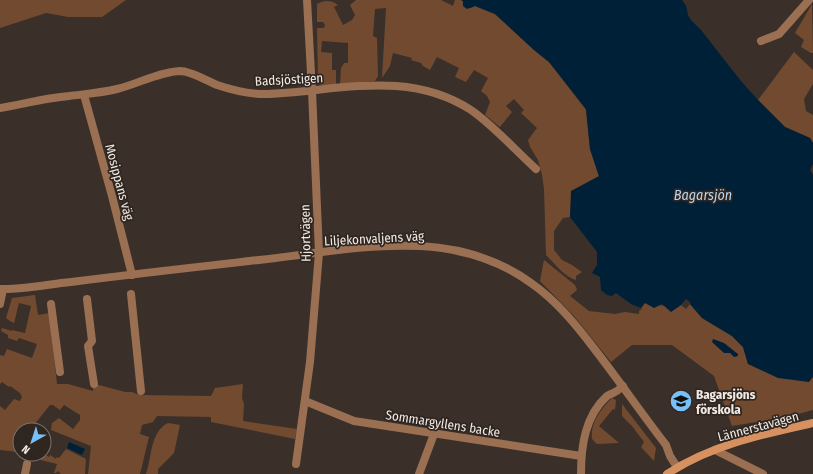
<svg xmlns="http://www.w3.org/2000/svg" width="813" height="474" font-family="'Fira Sans Condensed',sans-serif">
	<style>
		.green { fill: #724a2f }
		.water { fill: #002038 }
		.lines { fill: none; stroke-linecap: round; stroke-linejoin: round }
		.street { stroke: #9b6f52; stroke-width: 8 }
		.secondary { stroke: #d79160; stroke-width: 8 }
		.labels { text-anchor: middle; stroke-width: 3.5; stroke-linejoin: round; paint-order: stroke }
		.street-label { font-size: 13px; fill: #f0e9e5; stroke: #302620 }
		.poi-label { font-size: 13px; font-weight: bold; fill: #f0e9e5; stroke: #302620; text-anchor: start }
		.water-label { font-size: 14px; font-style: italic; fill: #b6d6f1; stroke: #302620 }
	</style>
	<rect width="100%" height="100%" fill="#3a3029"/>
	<!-- green -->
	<g class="green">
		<polygon points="0,0 126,0 102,17 68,17 46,13 0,28"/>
		<path d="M 356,0 L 441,0 L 453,6 L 455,0 L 461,0 L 471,8 L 475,6 L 495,14 L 534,50 L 549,62 L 586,110 L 590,149 L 599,177 L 572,191 L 570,217 L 563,218 L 554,231 L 554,250 L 562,260 L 572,265 L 582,272 L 576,276 L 576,280 C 565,277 554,263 546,255 L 544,189 L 542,175 L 538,160 L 530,147 L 528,140 L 537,128 L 521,113 L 524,110 L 514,99 L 506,106 L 512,112 L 500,127 L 485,115 L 490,102 L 487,96 L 481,91 L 488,78 L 474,70 L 466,82 L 455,77 L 459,68 L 437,57 L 430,70 L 423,66 L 421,63 L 411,60 L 412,58 L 393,53 L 390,66 L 382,78 L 386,8 L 375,9 L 373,36 L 377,38 L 378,76 L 375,81 L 340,84 L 341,68 L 344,63 L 348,63 L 348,43 L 322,41 L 321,52 L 332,53 L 332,70 L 336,70 L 336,85 L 321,85 L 318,82 L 317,28 L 324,28 L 325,25 L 323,22 L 317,22 L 317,4 C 324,0 331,0 338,5 L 334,7 L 343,25 L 352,20 L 355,15 L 350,5 Z"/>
		<polygon points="812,4 813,53 811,53 801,47 804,40 795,33"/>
		<polygon points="794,52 813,70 813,84 804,99 806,111 813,115 813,143 810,138 785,127 758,100"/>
		<polygon points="544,260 575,285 577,290 570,296 589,311 615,314 625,312 639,314 639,311 642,309 641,308 645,303 677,308 681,305 686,309 690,304 702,318 732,336 743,347 748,364 813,376 813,410 787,417 732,426 714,376 672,345 632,345 611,362 574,316 540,281"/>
		<polygon points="35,295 38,315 49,313 57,384 68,384 93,391 93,385 99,385 125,392 132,392 139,395 211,396 215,388 243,384 242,398 244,404 243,421 297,429 295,439 211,422 211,417 157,416 153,422 142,425 140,434 149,437 140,474 88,474 91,446 51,430 52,423 59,418 73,429 80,420 80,415 64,405 60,410 53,405 50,405 30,430 20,430 20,446 18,452 0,450 0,406 5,410 14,399 20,401 22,397 20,393 10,386 9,387 2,382 0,384 0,355 4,356 7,349 32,358 37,344 19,338 17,341 8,338 8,335 1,331 2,328 12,331 12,330 25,333 31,306 19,303 14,323 10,321 6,318 12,298"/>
		<path d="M 612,398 L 616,400 L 615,410 L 613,409 L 599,426 L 619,443 L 597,444 L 592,439 C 590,423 601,409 612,398 Z"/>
		<polygon points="622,404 656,448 654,461 641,447 644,442 632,426 622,416"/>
		<path d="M 168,423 L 180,425 L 174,453 L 158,469 L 158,474 L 146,474 C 152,457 150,432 168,423 Z"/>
		<polygon points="66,449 86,459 85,474 61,474 58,471 56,473 54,473 57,464 37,459 37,454 44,454 49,457 50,455 56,459 57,457 59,458"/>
	</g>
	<!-- water -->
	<g class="water">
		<polygon points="461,0 682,0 686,6 688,15 691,20 701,30 741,81 758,100 785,127 810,138 813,143 813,164 810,170 813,175 813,377 809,382 778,378 748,364 743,347 732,336 702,318 690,304 691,303 686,299 681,305 671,312 662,304 654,308 645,303 641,308 631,304 616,293 612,296 607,295 601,290 600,277 592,273 597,265 597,252 570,217 571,191 599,176 590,149 586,109 549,62 534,50 495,14 475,6 467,9 463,6 463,1"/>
		<polygon points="713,339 724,343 738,354 738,356 734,357 730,353 724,353 712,342"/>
		<polygon points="69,442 85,449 82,455 67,448"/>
	</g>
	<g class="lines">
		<!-- street -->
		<g class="street">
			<polyline points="761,41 779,34 809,0"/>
			<polyline points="84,95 112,196 132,275"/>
			<path d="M 0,108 C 23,104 46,98 69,96 C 85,94 101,93 117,89 C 138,84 158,72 180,71 C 191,71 207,81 217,85 C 232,90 248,94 264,94 C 336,92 406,68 471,110 C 494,126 515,150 536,169"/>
			<path d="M 0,289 C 22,290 49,284 71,282 C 134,274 197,267 259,260 C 351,250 450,224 531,283 C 557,301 577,326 596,351 C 620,382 642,414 666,445 L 670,456 L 677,467"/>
			<polyline points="131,294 141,391"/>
			<polyline points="87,299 92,341 88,346 94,384"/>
			<polyline points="0,304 3,289"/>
			<polyline points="51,304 60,372"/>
			<polyline points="305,401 354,421 581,456"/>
			<polyline points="715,450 763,474"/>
			<polyline points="296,464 310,362 319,253 312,91 307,0"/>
			<polyline points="25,474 27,464"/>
			<polyline points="419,474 434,434"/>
			<path d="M 581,474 C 581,446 585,416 607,396 C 610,394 612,394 615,392 C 618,391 620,388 623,386"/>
		</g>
		<!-- secondary -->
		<path class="secondary" d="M 667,474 C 711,445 763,434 813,423"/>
	</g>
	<!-- icons -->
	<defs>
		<g id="school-disc" transform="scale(1.15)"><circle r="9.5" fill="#79bff8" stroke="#302620"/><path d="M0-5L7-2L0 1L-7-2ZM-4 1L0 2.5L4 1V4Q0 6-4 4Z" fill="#111"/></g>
	</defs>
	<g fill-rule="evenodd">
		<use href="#school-disc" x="681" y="401"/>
	</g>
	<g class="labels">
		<!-- street labels -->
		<g class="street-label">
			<text transform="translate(289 79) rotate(-3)" y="5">Badsjöstigen</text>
			<text transform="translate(120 182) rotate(75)" y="5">Mosippans väg</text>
			<text transform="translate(305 233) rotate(-91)" y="5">Hjortvägen</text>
			<text transform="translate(374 238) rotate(-3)" y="5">Liljekonvaljens väg</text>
			<text transform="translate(443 423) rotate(9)" y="5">Sommargyllens backe</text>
			<text transform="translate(758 426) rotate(-15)" y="5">Lännerstavägen</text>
		</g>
		<!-- poi labels -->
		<g class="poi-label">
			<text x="696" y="399">Bagarsjöns<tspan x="696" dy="15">förskola</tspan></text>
		</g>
		<!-- water labels -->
		<g class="water-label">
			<text x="703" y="200">Bagarsjön</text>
		</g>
	</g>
	<!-- north arrow -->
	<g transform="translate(32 442) rotate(219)"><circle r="19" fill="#302620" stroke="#7d746f"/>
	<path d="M0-3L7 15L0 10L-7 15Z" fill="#79bff8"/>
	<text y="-6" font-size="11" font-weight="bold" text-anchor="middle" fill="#f0e9e5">N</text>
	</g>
</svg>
